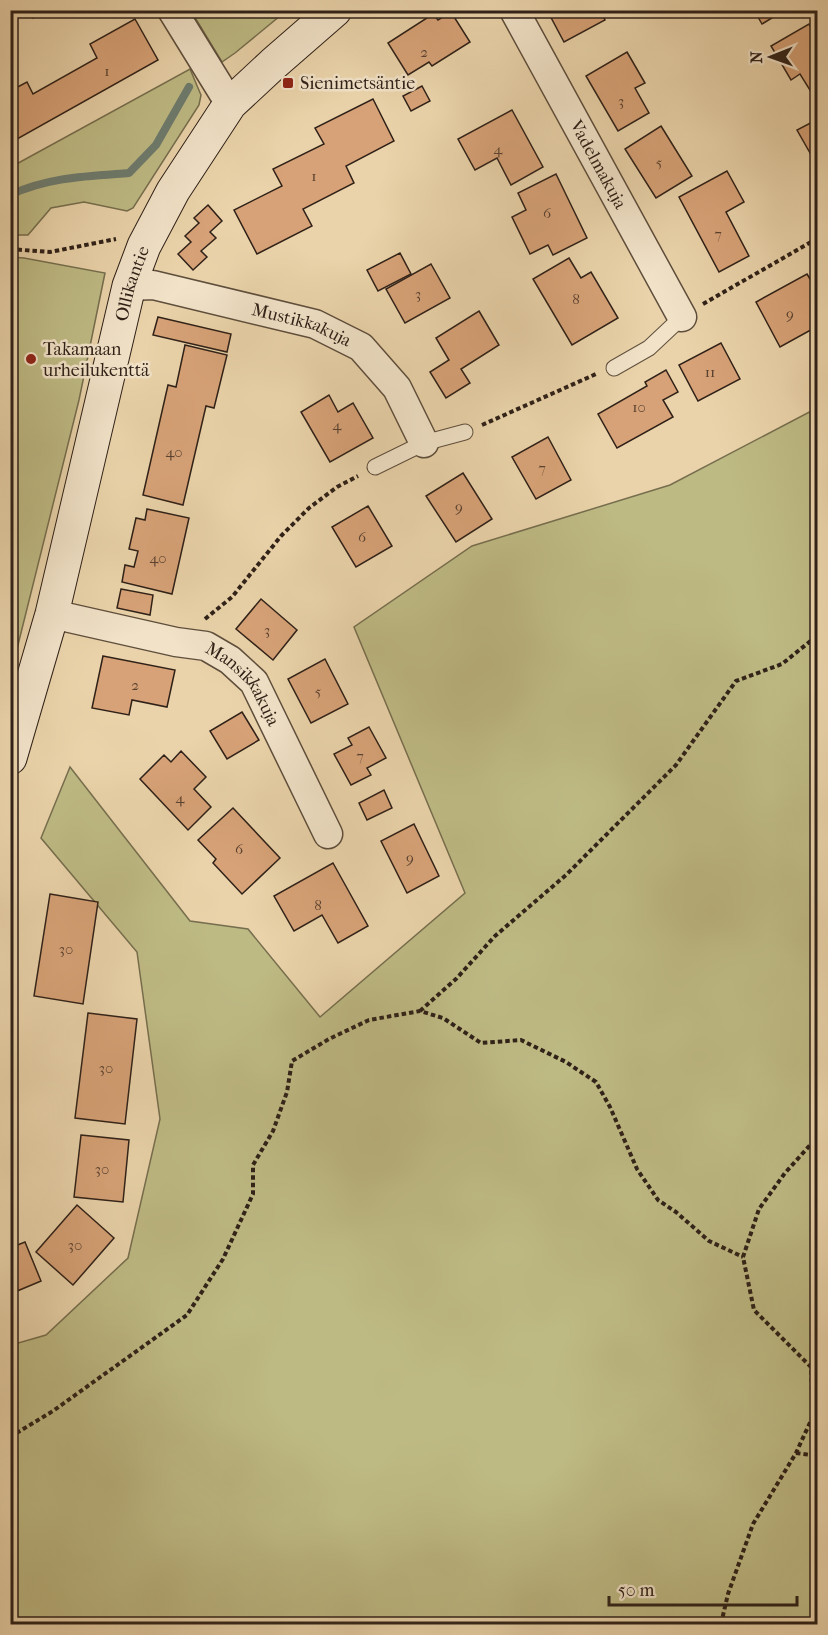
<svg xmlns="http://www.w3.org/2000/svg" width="828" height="1635" font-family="'IM FELL French Canon',serif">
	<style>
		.green { fill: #beba84; stroke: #766e4e; stroke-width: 1.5 }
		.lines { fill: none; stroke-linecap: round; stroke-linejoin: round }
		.stream { stroke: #6e7c6f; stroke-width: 8 }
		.building { fill: #d7a277; stroke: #2f2118; stroke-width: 1.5 }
		.lane-casing { stroke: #5e4e3c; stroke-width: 17 }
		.street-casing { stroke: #5e4e3c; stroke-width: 31 }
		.secondary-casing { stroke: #2f2118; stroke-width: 35 }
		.path { stroke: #2f2118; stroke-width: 4; stroke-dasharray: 4.5 3; stroke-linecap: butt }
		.lane { stroke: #f1e2c8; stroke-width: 15 }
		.street { stroke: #f1e2c8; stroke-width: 28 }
		.secondary { stroke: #f1e2c8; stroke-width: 33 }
		.poi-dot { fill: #8f2418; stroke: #f1e2c8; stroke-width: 2 }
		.labels { text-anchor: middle; stroke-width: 5; stroke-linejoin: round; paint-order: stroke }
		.number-label { font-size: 15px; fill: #594130 }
		.poi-label { font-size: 18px; fill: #2f2118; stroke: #f1e2c8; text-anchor: start }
		.street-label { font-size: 18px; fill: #2f2118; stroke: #f1e2c8 }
	</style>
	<rect width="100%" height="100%" fill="#ead3aa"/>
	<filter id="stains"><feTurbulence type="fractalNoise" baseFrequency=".00333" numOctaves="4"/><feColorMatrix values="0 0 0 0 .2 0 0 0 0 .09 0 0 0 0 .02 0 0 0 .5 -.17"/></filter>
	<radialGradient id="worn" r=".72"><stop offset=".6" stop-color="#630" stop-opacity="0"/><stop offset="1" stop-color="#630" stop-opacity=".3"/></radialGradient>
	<!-- green -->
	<g class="green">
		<polygon points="191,11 286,11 235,53 222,62"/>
		<polygon points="190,69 201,95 199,105 133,208 127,211 84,202 51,208 28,235 11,235 11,167"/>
		<polygon points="11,257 24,258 105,273 79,400 11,673"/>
		<polygon points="817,408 817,1624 11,1624 11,1345 46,1335 128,1258 160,1119 137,952 41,838 70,767 190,921 248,929 320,1017 465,893 354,627 472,546 670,485"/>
	</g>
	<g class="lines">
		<!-- stream -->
		<path class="stream" d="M 10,195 C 48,177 89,176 129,173 L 156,145 L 189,87"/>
	</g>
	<!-- building -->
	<g class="building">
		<polygon points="28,10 43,10 33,18"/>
		<polygon points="547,10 600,10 605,20 564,42"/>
		<polygon points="754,10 785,10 762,24"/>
		<polygon points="451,12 470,42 432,66 429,62 408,75 388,43 433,14 438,20"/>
		<polygon points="135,19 158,60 10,143 10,91 27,82 33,94 97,58 90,44"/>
		<polygon points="809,24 818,39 818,92 813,95 800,74 791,80 771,46"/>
		<polygon points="627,52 645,83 635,88 649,113 618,131 586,76"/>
		<polygon points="422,86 430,101 411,111 403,96"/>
		<polygon points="373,99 394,141 346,166 354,183 303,209 312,226 257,254 234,210 282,186 273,169 324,144 315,128"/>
		<polygon points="512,110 543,167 511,185 497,158 475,170 458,139"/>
		<polygon points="818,119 818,167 797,130"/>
		<polygon points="661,126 692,176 656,198 625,149"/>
		<polygon points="727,171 744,202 726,212 749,256 719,272 679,197"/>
		<polygon points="556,174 587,238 553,255 548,245 530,254 512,217 526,210 518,193"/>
		<polygon points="208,205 222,221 210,232 216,238 201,251 207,257 193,270 178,254 191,242 185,236 199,223 194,218"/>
		<polygon points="400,253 411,274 378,291 367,270"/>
		<polygon points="569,258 581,278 591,272 618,318 572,345 533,279"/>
		<polygon points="431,264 450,298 405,323 386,289"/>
		<polygon points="807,274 818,292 818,326 780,347 756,302"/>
		<polygon points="479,311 499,345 461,369 470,383 446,398 430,372 449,360 436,338"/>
		<polygon points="158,317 231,334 227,352 153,335"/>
		<polygon points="721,343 740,379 698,401 679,365"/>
		<polygon points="185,345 227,355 214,408 206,406 183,505 143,495 168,385 176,387"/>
		<polygon points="666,370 678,392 663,400 673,417 617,448 598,414 647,386 645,382"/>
		<polygon points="329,395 338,412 353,403 373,438 330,462 301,412"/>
		<polygon points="548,437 571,480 536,499 512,457"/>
		<polygon points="463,473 492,519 456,542 426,496"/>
		<polygon points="368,506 392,546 356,567 332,527"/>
		<polygon points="147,509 189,518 172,594 122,582 125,565 134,567 138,551 129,549 136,518 145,520"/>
		<polygon points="121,589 153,595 150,615 117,608"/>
		<polygon points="261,599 297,630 273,660 236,629"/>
		<polygon points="103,656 175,670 167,707 132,700 129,715 92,708"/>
		<polygon points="325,659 348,704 311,723 288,679"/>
		<polygon points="242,712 259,740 227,759 210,731"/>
		<polygon points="369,727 386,758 367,768 371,775 351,785 334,754 352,745 348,738"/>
		<polygon points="181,751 206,777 194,789 211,807 188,830 140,779 164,755 171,762"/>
		<polygon points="384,790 392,808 367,820 359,803"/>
		<polygon points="233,808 280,858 242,894 213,863 216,859 198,840"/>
		<polygon points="414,824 439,876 407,893 381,841"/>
		<polygon points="333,863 368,926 338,943 322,915 294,931 274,896"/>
		<polygon points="50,894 98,902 83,1004 34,996"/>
		<polygon points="88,1013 137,1019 125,1124 75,1118"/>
		<polygon points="81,1135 129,1140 123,1202 74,1197"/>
		<polygon points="77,1205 114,1238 73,1285 36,1252"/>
		<polygon points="25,1242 41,1281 10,1294 10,1248"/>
	</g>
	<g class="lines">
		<!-- lane casing -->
		<g class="lane-casing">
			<g id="lane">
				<polyline points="614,368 649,348 682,317"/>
				<polyline points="375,467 424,443 465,432"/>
			</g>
		</g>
		<!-- street casing -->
		<g class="street-casing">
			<g id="street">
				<polyline points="172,10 230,104"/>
				<path id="s1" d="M 514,10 L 682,317"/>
				<path id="s2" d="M 129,286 L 153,285 L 315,324 L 361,347 L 397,388 L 424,443"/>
				<path id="s3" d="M 52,614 L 176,642 L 206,646 L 230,660 L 254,682 L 328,834"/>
			</g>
		</g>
		<!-- secondary casing -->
		<g class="secondary-casing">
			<g id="secondary">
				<path id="s4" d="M 10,758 L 52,614 L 129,286 L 144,246 L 173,191 L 230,104 L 273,64 L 335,10"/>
			</g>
		</g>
		<!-- path -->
		<g class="path">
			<polyline points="10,249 50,252 116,239"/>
			<polyline points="703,304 818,238"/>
			<polyline points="482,425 596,374"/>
			<polyline points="205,619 232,597 281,536 309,508 337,487 358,476"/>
			<polyline points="420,1011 456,979 495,936 566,875 676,765 736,681 782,664 818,635"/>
			<polyline points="811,1367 818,1358"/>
			<polyline points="10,1437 53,1411 187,1315 223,1259 253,1194 253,1165 273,1131 287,1092 292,1061 329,1039 369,1020 420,1011 443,1018 481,1043 521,1040 566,1062 596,1082 610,1107 637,1169 658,1200 676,1212 709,1241 743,1257"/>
			<polyline points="796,1453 818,1456"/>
			<polyline points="721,1624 728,1594 753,1524 796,1453 813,1416 811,1367 754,1310 743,1257 759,1209 785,1173 812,1143 818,1141"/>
		</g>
		<!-- lane -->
		<use href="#lane" class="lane"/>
		<!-- street -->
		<use href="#street" class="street"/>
		<!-- secondary -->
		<use href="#secondary" class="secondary"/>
	</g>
	<!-- markers -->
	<g class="poi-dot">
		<rect x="282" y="77" width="12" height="12" rx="3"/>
		<circle cx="31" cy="359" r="6"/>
	</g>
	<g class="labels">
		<!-- number labels -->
		<g class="number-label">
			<text x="424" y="57">2</text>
			<text x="107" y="76">1</text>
			<text x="621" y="106">3</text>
			<text x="498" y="154">4</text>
			<text x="659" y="167">5</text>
			<text x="314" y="181">1</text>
			<text x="547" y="218">6</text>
			<text x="718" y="239">7</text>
			<text x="418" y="299">3</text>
			<text x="576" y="304">8</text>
			<text x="790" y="319">9</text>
			<text x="710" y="377">11</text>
			<text x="639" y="412">10</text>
			<text x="337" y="430">4</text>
			<text x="174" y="457">40</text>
			<text x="542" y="473">7</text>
			<text x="459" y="512">9</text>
			<text x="362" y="542">6</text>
			<text x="158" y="563">40</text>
			<text x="267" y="635">3</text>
			<text x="135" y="690">2</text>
			<text x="318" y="696">5</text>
			<text x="360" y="761">7</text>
			<text x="180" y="803">4</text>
			<text x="239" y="854">6</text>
			<text x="410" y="863">9</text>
			<text x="318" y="910">8</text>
			<text x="66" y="954">30</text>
			<text x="106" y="1073">30</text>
			<text x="102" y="1174">30</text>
			<text x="75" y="1250">30</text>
		</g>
		<!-- poi labels -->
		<g class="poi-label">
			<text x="300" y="89">Sienimetsäntie</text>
			<text x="43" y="355">Takamaan<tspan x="43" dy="21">urheilukenttä</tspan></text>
		</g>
		<!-- street labels -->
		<g class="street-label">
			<text dy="6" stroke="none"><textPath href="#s1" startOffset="176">Vadelmakuja</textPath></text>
			<text dy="6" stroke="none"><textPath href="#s4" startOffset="490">Ollikantie</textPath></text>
			<text dy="6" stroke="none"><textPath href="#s2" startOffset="178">Mustikkakuja</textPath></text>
			<text dy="6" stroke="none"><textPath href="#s3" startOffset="212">Mansikkakuja</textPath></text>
		</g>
	</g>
	<!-- margin -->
	<rect width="828" height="1635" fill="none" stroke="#ead3aa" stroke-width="36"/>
	<rect x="12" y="12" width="804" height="1611" fill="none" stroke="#2f2118" stroke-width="3"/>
	<rect x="18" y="18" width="792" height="1599" fill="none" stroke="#2f2118" stroke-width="1.5"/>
	<!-- north arrow -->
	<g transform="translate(771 57) rotate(269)" stroke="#f1e2c8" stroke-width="4.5" paint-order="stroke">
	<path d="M0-4.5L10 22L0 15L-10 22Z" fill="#2f2118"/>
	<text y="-9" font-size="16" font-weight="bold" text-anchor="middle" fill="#2f2118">N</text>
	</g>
	<!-- scale -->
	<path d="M609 1596v9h188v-9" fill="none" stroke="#2f2118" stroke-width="3"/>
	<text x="618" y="1596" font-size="18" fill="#2f2118" stroke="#f1e2c8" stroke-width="4.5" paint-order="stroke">50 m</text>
	<rect width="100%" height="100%" filter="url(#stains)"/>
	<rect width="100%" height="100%" fill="url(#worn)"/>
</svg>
